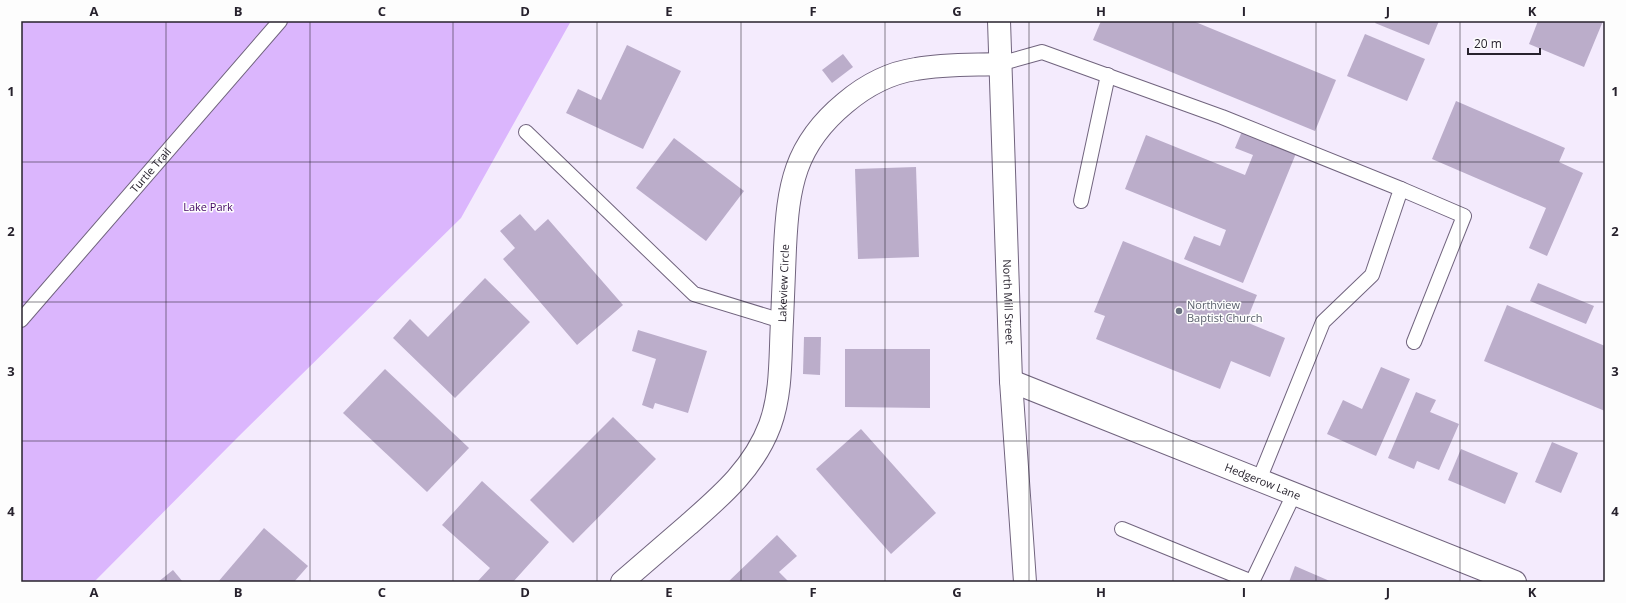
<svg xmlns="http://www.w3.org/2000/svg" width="1626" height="603" font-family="'Open Sans',sans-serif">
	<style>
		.green { fill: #dbb6fd }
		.building { fill: #bbadca }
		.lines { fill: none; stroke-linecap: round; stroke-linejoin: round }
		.service-casing { stroke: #71647e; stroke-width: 16 }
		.minor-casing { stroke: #71647e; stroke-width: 24 }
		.service { stroke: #fff; stroke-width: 14 }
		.minor { stroke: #fff; stroke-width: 22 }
		.grid { fill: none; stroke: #27222d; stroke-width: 1; stroke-opacity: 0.55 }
		.worship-dot { fill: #6b7280; stroke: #fdfdfd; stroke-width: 1.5 }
		.labels { text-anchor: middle; stroke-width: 3; stroke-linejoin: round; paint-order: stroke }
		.street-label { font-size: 11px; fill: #27222d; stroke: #fdfdfd }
		.park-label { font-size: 11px; fill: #410463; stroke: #fdfdfd }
		.worship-label { font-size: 11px; fill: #5b616d; stroke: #fdfdfd; text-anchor: start }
		.neatline { fill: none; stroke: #27222d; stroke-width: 1.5 }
		.grid-label { font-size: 13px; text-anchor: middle; font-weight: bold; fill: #27222d }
	</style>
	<rect width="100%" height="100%" fill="#f4ebfd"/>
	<!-- green -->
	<polygon class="green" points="21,21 571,21 461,218 239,436 94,582 21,582"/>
	<!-- building -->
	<g class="building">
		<polygon points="1101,21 1193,21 1336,80 1315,131 1093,40"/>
		<polygon points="1376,21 1439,21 1429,45 1375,23"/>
		<polygon points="1538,21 1603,21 1584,67 1529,44"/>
		<polygon points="1365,34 1425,59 1407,101 1347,76"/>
		<polygon points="627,45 681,71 643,149 566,113 578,89 601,100"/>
		<polygon points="843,54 853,67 832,83 822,70"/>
		<polygon points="1456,101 1565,148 1559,162 1583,173 1547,256 1529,248 1546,208 1432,159"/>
		<polygon points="1243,129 1297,151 1243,283 1184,259 1194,236 1220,246 1226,230 1125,189 1146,135 1245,175 1253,155 1235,148"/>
		<polygon points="674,138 744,191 706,241 636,188"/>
		<polygon points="916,167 919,257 858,259 855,169"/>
		<polygon points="520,214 535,231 548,219 623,305 577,345 503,259 515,248 500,231"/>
		<polygon points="1123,241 1257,295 1246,322 1285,338 1270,377 1231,361 1220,389 1096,339 1105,316 1094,312"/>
		<polygon points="485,278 530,322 455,398 393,338 410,319 428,337"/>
		<polygon points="1538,283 1594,306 1586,324 1530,301"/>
		<polygon points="1507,305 1605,346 1605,411 1484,361"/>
		<polygon points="638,330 707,351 688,413 655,403 653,409 642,405 656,359 632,351"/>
		<polygon points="804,337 821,337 820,375 803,374"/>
		<polygon points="845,349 930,349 930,408 845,407"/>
		<polygon points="1381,367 1410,379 1376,456 1327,434 1343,400 1362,409"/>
		<polygon points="385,369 469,448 427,492 343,413"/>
		<polygon points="1416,392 1436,400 1430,412 1459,424 1439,470 1417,461 1414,469 1388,458"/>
		<polygon points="613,417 656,459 573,543 530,500"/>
		<polygon points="861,429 936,513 891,554 816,469"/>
		<polygon points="1552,442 1578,453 1561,493 1535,482"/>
		<polygon points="1461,449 1518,473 1505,504 1448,480"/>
		<polygon points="482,481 549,542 513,582 477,582 490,568 442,525"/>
		<polygon points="264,528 308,566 294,582 218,582"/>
		<polygon points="777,535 797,556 779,572 789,582 728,582"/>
		<polygon points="1295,566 1332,582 1289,582"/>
		<polygon points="173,570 183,582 158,582"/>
	</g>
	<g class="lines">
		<!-- service casing -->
		<g class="service-casing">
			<g id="service">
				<polyline points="999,64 1042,52 1222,117 1401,189 1372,275 1323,322 1259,480"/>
				<polyline points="526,132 694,294 782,321"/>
				<polyline points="1401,189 1464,216 1414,342"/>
				<polyline points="1081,201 1108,75"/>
				<path id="s1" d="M 21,320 L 280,21"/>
				<polyline points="1122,529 1252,582"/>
				<polyline points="1252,582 1294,494"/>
			</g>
		</g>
		<!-- minor casing -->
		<g class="minor-casing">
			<g id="minor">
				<path id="s2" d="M 999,21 L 1011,381 L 1025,582"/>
				<path id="s3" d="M 1011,381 L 1515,582"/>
				<path id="s4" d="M 622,582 C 644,563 666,544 688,525 C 721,496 754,468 770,425 C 782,392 780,356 782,321 C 783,297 784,273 785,248 C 788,187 794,145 845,103 C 865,86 889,73 916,69 C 943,64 972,65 999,64"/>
			</g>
		</g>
		<!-- service -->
		<use href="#service" class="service"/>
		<!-- minor -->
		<use href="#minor" class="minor"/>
	</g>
	<!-- grid -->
	<path class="grid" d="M 166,21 L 166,582M 310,21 L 310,582M 453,21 L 453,582M 597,21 L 597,582M 741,21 L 741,582M 885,21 L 885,582M 1029,21 L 1029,582M 1173,21 L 1173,582M 1316,21 L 1316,582M 1460,21 L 1460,582M 21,162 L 1605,162M 21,302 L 1605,302M 21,441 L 1605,441"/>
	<!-- markers -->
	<circle class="worship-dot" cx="1179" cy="311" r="4"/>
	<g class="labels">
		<!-- street labels -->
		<g class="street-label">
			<text dy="4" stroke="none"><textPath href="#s1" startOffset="198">Turtle Trail</textPath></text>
			<text dy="4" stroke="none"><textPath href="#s4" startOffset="361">Lakeview Circle</textPath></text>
			<text dy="4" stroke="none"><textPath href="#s2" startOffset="281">North Mill Street</textPath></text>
			<text dy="4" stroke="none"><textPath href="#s3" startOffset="271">Hedgerow Lane</textPath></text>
		</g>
		<!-- park labels -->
		<g class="park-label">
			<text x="208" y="211">Lake Park</text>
		</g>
		<!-- worship labels -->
		<g class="worship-label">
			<text x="1187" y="309">Northview<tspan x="1187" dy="13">Baptist Church</tspan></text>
		</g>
	</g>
	<!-- border -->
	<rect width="1626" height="603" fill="none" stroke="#fdfdfd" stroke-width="44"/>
	<!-- scale -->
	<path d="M1468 48v6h72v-6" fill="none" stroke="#27222d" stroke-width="2"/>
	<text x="1474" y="48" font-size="12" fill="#27222d" stroke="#fdfdfd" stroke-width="3" paint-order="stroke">20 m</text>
	<rect x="22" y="22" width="1582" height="559" class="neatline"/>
	<g class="grid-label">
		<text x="94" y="16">A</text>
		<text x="238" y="16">B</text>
		<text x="382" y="16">C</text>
		<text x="525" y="16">D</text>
		<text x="669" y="16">E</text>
		<text x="813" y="16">F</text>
		<text x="957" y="16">G</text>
		<text x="1101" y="16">H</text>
		<text x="1244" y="16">I</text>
		<text x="1388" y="16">J</text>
		<text x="1532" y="16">K</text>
		<text x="11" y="96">1</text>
		<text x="1615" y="96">1</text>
		<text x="11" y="236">2</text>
		<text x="1615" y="236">2</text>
		<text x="11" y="376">3</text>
		<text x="1615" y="376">3</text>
		<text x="11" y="516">4</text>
		<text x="1615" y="516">4</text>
		<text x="94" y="597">A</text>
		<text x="238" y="597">B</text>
		<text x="382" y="597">C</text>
		<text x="525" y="597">D</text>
		<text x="669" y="597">E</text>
		<text x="813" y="597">F</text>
		<text x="957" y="597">G</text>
		<text x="1101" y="597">H</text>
		<text x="1244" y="597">I</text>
		<text x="1388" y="597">J</text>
		<text x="1532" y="597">K</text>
	</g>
</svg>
